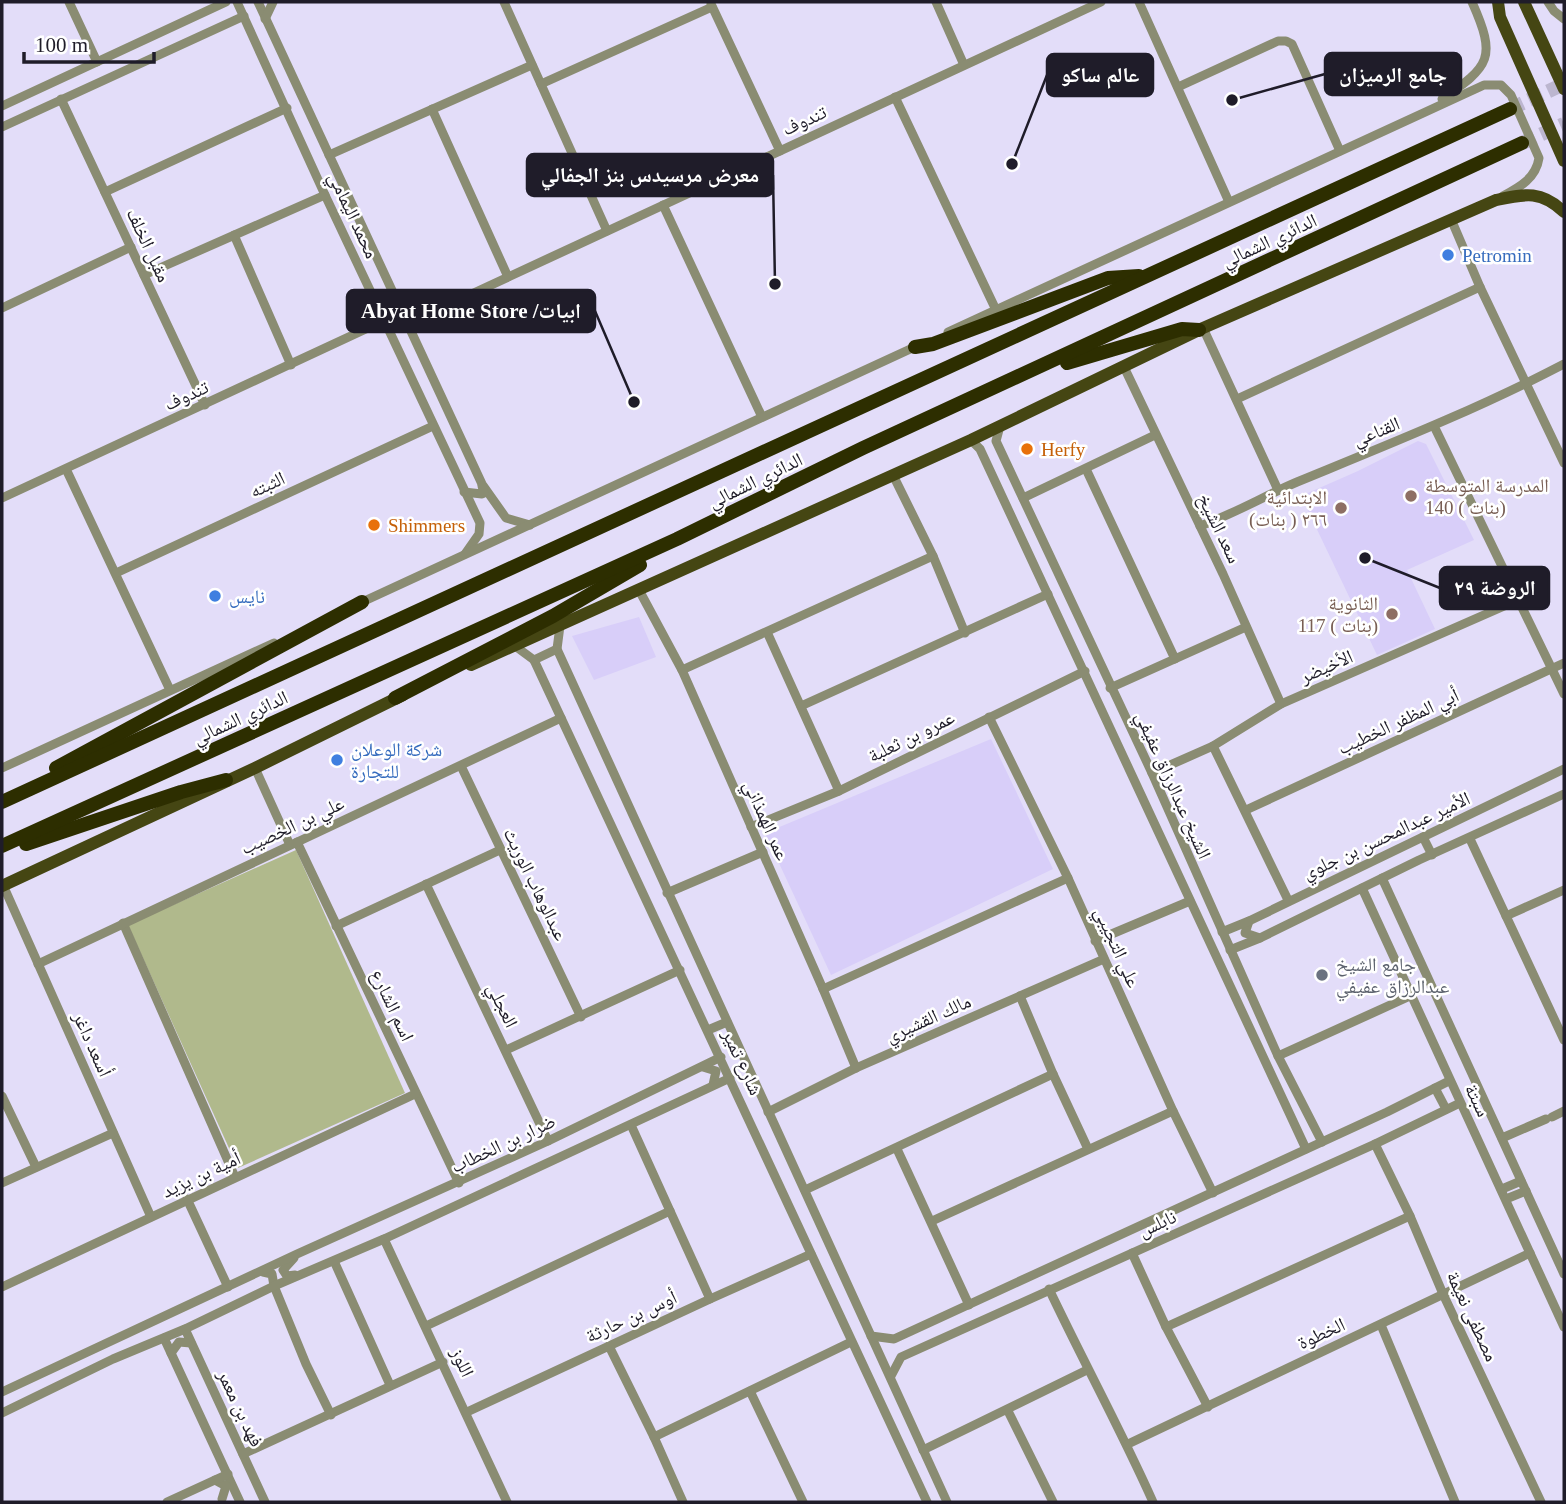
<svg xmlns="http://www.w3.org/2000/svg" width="1566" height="1504" font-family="'Times New Roman','Noto Naskh Arabic',serif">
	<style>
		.built { fill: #d8cef9 }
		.green { fill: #b0b98c }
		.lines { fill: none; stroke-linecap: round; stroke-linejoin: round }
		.highway-tunnel { stroke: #bcb6cf; stroke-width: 14; stroke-dasharray: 14 7; stroke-linecap: butt }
		.minor { stroke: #8a8c72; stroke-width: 9 }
		.major { stroke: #454613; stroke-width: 12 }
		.highway { stroke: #2d2e00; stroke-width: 14 }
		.shop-dot { fill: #3f7fe0; stroke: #fff; stroke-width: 2.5 }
		.food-dot { fill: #e8710a; stroke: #fff; stroke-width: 2.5 }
		.education-dot { fill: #8d6e63; stroke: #fff; stroke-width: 2.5 }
		.worship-dot { fill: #6b7280; stroke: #fff; stroke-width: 2.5 }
		.labels { text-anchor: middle; stroke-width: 5; stroke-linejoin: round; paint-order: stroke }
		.street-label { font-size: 19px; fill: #1f1c29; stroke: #fff }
		.shop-label { font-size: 19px; fill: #366cbe; stroke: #fff; text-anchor: start }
		.food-label { font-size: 19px; fill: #c56008; stroke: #fff; text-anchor: start }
		.education-label { font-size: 19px; fill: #785e54; stroke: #fff; text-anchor: end }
		.worship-label { font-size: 19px; fill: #5b616d; stroke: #fff; text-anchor: start }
		.leader { fill: none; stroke: #1f1c29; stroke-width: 2.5 }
		.callout-dot { fill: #1f1c29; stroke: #fff; stroke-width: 2.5 }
		.callout { fill: #1f1c29; stroke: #1f1c29; stroke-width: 2.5 }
		.callout-label { font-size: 21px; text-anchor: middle; font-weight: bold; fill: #fff }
	</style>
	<rect width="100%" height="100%" fill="#e3ddf9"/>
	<!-- built -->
	<g class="built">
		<polygon points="1418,441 1426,444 1474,540 1407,570 1435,629 1377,655 1301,496 1358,471"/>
		<polygon points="639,617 656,657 594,680 572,636"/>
		<polygon points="991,739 1053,869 831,975 765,833"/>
	</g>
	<!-- green -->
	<polygon class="green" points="296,850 405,1093 238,1168 128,925"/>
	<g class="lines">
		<!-- highway-tunnel -->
		<g class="highway-tunnel">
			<polyline points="1510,109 1564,84"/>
			<polyline points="1522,143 1564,124"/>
		</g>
		<!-- minor -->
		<g class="minor">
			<polyline points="69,2 97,62"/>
			<polyline points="237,2 325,195 480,523 479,534 465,554"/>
			<polyline points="258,2 482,484 506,518 530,525"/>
			<polyline points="504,2 607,231"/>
			<polyline points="936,2 964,65"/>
			<polyline points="1139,2 1229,202"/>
			<polyline points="1548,2 1554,11 1564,19"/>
			<polyline points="711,4 780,151"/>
			<polyline points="265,19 273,2"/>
			<polyline points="541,84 712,7"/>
			<polyline points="1178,87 1278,41 1286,41 1292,44 1340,151"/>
			<polyline points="895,97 996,310"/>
			<polyline points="61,99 205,405"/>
			<path d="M 1442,99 C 1490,66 1497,58 1472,2"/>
			<polyline points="2,106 226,2"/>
			<polyline points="432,109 508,277"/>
			<polyline points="2,127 244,16"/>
			<polyline points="329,155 532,65"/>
			<polyline points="105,192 287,108"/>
			<polyline points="663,205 762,417"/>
			<polyline points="1451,219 1480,287 1564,463"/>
			<polyline points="234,235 291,365"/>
			<polyline points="144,275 325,195"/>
			<polyline points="2,308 131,247"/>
			<polyline points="407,324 1101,2"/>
			<polyline points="1203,328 1278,490"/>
			<path d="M 948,332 L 1484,85 L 1501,85 L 1511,95 L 1539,158 C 1536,178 1520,187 1503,196"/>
			<polyline points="1124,367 1223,574 1281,704"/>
			<polyline points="1237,399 1480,287"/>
			<polyline points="1000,426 996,441 1152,773 1278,1056 1322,1142"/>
			<polyline points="1434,426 1564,694"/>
			<polyline points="971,440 980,449 1306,1149"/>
			<polyline points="66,469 170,690"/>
			<polyline points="1086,469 1175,659"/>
			<polyline points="893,475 933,556 965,633"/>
			<polyline points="464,492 482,494 484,493 482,486"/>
			<polyline points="2,498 383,321"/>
			<polyline points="1023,498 1155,435"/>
			<path d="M 1200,526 C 1234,514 1264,496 1297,482 C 1387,445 1478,409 1564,364"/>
			<polyline points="116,573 433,426"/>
			<polyline points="639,590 682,670 823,989 856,1068"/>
			<polyline points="360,603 919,345"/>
			<polyline points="560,626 557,649 947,1502"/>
			<polyline points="767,632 839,791"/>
			<polyline points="515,646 534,660 927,1502"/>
			<polyline points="534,660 557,649"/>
			<polyline points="682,670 933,556"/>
			<polyline points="1110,688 1246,627"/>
			<polyline points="801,706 1048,594"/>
			<polyline points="989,717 1068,878 1173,1111 1213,1193"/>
			<polyline points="1213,746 1288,900"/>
			<polyline points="461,766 581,1017"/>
			<polyline points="2,768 274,643"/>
			<polyline points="255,768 290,845"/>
			<polyline points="1152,773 1213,746 1281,704 1518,600"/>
			<polyline points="1246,810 1564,663"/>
			<polyline points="751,827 839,791 1085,671"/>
			<polyline points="1423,837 1432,855"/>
			<polyline points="1470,839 1564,1040"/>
			<polyline points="297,842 459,1183"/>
			<polyline points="1382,878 1564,1274"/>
			<polyline points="426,884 548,1141"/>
			<polyline points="3,885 151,1217"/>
			<polyline points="1362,888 1564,1327"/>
			<polyline points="667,893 763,852"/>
			<polyline points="1506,916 1564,890"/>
			<polyline points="1249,921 1245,933 1260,938"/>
			<polyline points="123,923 235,1177"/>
			<polyline points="336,926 500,850"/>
			<polyline points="1222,932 1249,921 1564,769"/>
			<polyline points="1095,941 1190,901"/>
			<polyline points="1230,950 1260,938 1419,860 1564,794"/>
			<polyline points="38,964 561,718"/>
			<polyline points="823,989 1068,878"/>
			<polyline points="1020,996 1053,1074 1088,1149"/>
			<polyline points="708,1030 727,1022"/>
			<polyline points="506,1050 680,970"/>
			<polyline points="1278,1056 1410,996"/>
			<polyline points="703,1067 716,1071 713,1085"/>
			<polyline points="1435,1088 1446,1109"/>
			<polyline points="2,1096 36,1167"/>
			<polyline points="768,1112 856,1068 1104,959"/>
			<polyline points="1552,1117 1564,1111"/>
			<polyline points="631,1125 710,1299"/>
			<polyline points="1502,1138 1546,1119"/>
			<polyline points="1375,1144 1410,1216 1443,1294 1541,1502"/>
			<polyline points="897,1149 969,1305"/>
			<polyline points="2,1183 113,1133"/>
			<polyline points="1502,1189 1521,1181"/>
			<polyline points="805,1190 1053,1074"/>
			<polyline points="187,1199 228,1287"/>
			<polyline points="1506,1199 1526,1191"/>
			<polyline points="932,1221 1173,1111"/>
			<polyline points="384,1239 507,1502"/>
			<polyline points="1132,1253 1166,1327 1208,1407"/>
			<polyline points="294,1258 283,1270 287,1276 295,1275"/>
			<polyline points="334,1261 390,1385"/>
			<polyline points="263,1272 272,1274 274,1286 306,1364 331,1415"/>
			<polyline points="2,1287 415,1094"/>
			<path d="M 1049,1289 C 1083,1361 1121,1430 1153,1502"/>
			<polyline points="1381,1325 1455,1502"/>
			<polyline points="426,1326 670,1211"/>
			<polyline points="1166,1327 1410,1216"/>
			<polyline points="185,1329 265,1502"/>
			<polyline points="871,1336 894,1339 1387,1112 1449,1081"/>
			<polyline points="164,1338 240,1502"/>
			<polyline points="609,1346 654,1437 683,1502"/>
			<polyline points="171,1353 179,1342 191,1343"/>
			<polyline points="891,1376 901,1357 1375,1144 1460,1103"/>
			<polyline points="750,1391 803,1502"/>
			<polyline points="2,1392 297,1254 548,1141 721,1057"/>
			<polyline points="1008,1411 1053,1502"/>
			<polyline points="467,1412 710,1299 811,1254"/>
			<polyline points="2,1413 113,1359 185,1329 274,1286 384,1239 730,1078"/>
			<polyline points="654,1437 851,1342"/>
			<polyline points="1128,1444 1530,1253"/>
			<polyline points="923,1450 1087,1370"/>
			<polyline points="243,1454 443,1362"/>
			<polyline points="215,1480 226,1486 222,1499"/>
			<polyline points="167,1502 228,1474"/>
		</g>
		<!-- major -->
		<g class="major">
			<polyline points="1498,2 1500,17 1564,161"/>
			<polyline points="1524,2 1564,89"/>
			<path d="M 471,665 L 971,440 L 1203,328 L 1496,200 C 1525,194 1541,190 1564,212"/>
			<polyline points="2,886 255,768 403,695"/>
		</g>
		<!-- highway -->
		<g class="highway">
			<polyline points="915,347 933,344 1108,278 1139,276"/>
			<polyline points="1067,363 1182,329 1199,330"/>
			<polyline points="395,698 553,616 640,565"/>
			<polyline points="56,768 362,602"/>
			<polyline points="2,802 1510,109"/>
			<polyline points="26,844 181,792 226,780"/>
			<polyline points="2,846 677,539 863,448 1522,143"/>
		</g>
	</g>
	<!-- markers -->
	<g class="shop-dot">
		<circle cx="1448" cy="255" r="7"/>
		<circle cx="215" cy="596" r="7"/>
		<circle cx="337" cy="760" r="7"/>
	</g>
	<g class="food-dot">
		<circle cx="1027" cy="449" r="7"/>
		<circle cx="374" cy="525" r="7"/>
	</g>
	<g class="education-dot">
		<circle cx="1411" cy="496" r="7"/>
		<circle cx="1341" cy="508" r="7"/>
		<circle cx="1392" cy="614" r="7"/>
	</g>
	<circle class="worship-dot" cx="1322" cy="975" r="7"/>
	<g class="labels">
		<!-- street labels -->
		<g class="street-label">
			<text transform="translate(804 120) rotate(-25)" y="7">تندوف</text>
			<text transform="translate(354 215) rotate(65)" y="7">محمد اليمامي</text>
			<text transform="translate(1269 240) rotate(-25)" y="7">الدائري الشمالي</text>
			<text transform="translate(149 245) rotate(65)" y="7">مقبل الخلف</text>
			<text transform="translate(186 395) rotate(-25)" y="7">تندوف</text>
			<text transform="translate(1376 431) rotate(-22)" y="7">القناعي</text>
			<text transform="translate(755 480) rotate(-26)" y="7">الدائري الشمالي</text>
			<text transform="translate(267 484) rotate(-25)" y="7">الثبته</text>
			<text transform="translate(1220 528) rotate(64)" y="7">سعد الشيخ</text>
			<text transform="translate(1326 666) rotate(-24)" y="7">الأخيضر</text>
			<text transform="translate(240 717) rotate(-25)" y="7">الدائري الشمالي</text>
			<text transform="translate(1398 721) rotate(-25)" y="7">أبي المظفر الخطيب</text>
			<text transform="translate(911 736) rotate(-26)" y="7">عمرو بن ثعلبة</text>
			<text transform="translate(1174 785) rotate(66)" y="7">الشيخ عبدالرزاق عفيفي</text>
			<text transform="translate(767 820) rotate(66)" y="7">عمر الهمذاني</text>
			<text transform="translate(292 825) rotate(-25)" y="7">علي بن الخصيب</text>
			<text transform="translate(1386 835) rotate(-25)" y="7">الأمير عبدالمحسن بن جلوي</text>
			<text transform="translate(536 884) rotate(64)" y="7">عبدالوهاب الوريث</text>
			<text transform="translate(1118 947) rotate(66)" y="7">علي التجيبي</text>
			<text transform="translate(393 1005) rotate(65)" y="7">اسم الشارع</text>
			<text transform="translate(503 1005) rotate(64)" y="7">العجلي</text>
			<text transform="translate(928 1018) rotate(-24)" y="7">مالك القشيري</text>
			<text transform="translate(93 1044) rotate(66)" y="7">أسعد داغر</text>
			<text transform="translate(743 1062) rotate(65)" y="7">شارع تمير</text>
			<text transform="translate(1478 1100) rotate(64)" y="7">سبتة</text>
			<text transform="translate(503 1143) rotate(-25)" y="7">ضرار بن الخطاب</text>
			<text transform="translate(201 1174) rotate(-25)" y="7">أمية بن يزيد</text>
			<text transform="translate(1157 1223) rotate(-24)" y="7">نابلس</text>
			<text transform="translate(631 1316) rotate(-25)" y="7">أوس بن حارثة</text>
			<text transform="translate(1473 1316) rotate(65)" y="7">مصطفى نعيمة</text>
			<text transform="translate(1321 1333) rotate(-25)" y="7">الخطوة</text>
			<text transform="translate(463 1362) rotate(65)" y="7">اللوز</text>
			<text transform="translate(241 1408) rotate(65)" y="7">فهد بن معمر</text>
		</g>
		<!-- shop labels -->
		<g class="shop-label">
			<text x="1462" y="262">Petromin</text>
			<text x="229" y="603">نايس</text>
			<text x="351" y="756">شركة الوعلان<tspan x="351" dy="22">للتجارة</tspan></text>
		</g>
		<!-- food labels -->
		<g class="food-label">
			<text x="1041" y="456">Herfy</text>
			<text x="388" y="532">Shimmers</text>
		</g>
		<!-- education labels -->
		<g class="education-label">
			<text x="1425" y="492" text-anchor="start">المدرسة المتوسطة<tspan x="1425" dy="22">140 ( بنات)</tspan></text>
			<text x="1327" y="504">الابتدائية<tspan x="1327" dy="22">٢٦٦ ( بنات)</tspan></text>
			<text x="1378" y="610">الثانوية<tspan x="1378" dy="22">117 ( بنات)</tspan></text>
		</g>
		<!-- worship labels -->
		<g class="worship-label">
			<text x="1336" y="971">جامع الشيخ<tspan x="1336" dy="22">عبدالرزاق عفيفي</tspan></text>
		</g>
	</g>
	<!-- callouts -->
	<path class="leader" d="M1232 100L1325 74M1012 164L1047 75M775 284L773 175M634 402L595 311M1365 558L1440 588"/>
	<g class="callout-dot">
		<circle cx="1232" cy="100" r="7"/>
		<circle cx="1012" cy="164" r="7"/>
		<circle cx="775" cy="284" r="7"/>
		<circle cx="634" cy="402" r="7"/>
		<circle cx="1365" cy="558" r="7"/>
	</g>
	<g class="callout">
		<rect x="1325" y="53" width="136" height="42" rx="7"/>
		<rect x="1047" y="54" width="106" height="42" rx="7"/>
		<rect x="527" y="154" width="246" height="42" rx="7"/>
		<rect x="347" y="290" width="248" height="42" rx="7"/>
		<rect x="1440" y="567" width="109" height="42" rx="7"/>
	</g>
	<g class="callout-label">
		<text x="1393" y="82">جامع الرميزان</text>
		<text x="1100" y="82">عالم ساكو</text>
		<text x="650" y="182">معرض مرسيدس بنز الجفالي</text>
		<text x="471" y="318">Abyat Home Store /ابيات</text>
		<text x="1495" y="595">الروضة ٢٩</text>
	</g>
	<!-- border -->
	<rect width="1566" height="1504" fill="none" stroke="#1f1c29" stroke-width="7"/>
	<!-- scale -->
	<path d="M24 52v10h130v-10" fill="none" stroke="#1f1c29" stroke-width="3.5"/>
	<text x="35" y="52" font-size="21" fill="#1f1c29" stroke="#ffffff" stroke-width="5" paint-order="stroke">100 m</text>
</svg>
